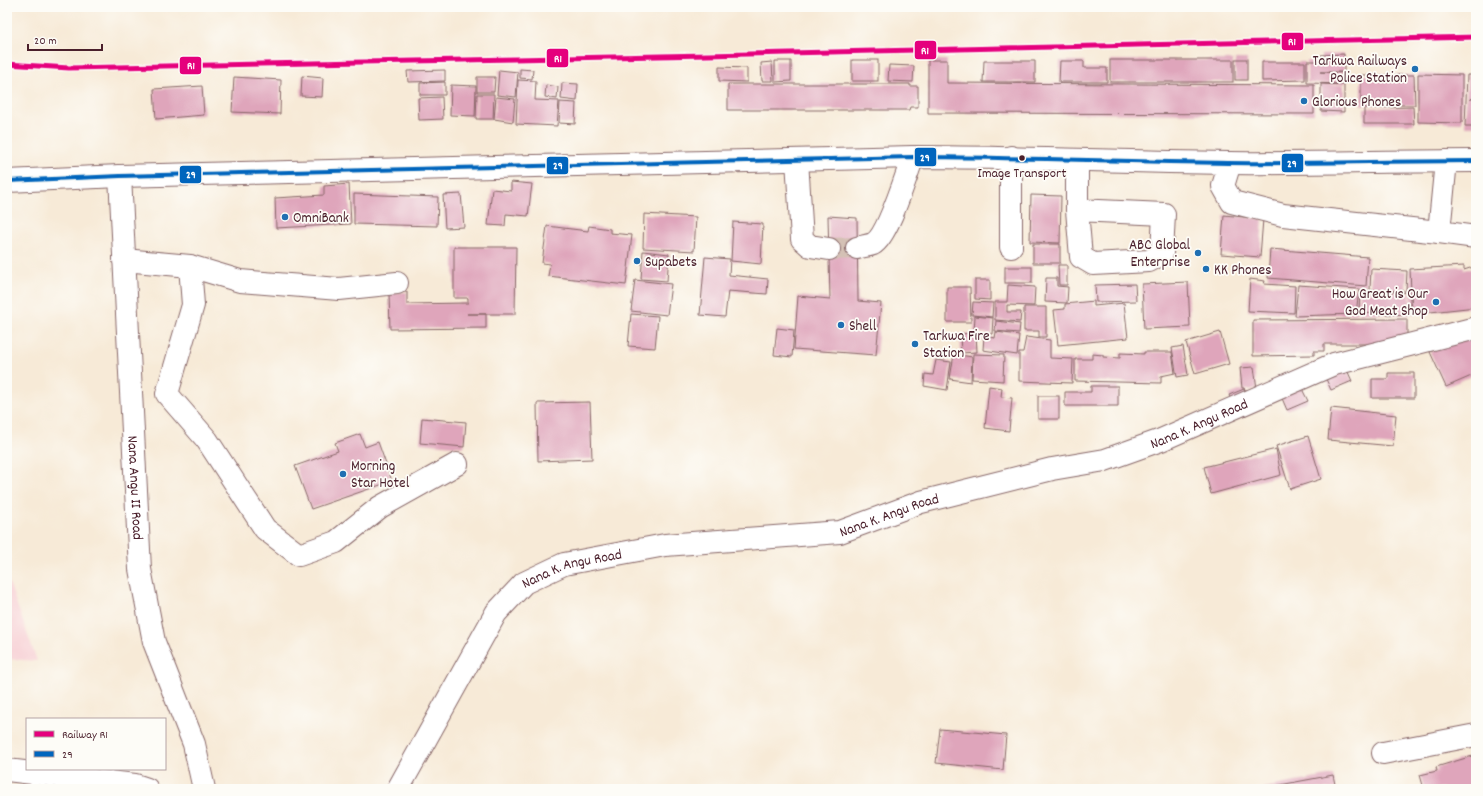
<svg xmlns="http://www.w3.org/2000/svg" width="1483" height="796" font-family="Dekko,sans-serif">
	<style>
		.built { fill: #f7cfd4 }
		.building { fill: #dfa5bb }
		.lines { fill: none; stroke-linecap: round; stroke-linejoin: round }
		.minor-tunnel { stroke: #d4c1b5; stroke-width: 22; stroke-dasharray: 22 11; stroke-linecap: butt }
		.minor-casing { stroke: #876667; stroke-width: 24 }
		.major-casing { stroke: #876667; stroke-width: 24 }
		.minor { stroke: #fff; stroke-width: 22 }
		.major { stroke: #fff; stroke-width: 22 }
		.bus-1-casing { stroke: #fdfcf7; stroke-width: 7 }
		.bus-1 { stroke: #0065bd; stroke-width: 4 }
		.rail-1-casing { stroke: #fdfcf7; stroke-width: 8 }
		.rail-1 { stroke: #e5007d; stroke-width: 5 }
		.poi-dot { fill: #1f6fb2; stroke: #fdfcf7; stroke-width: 1.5 }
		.bus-dot { fill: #4a1f2b; stroke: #fdfcf7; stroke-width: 1.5 }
		.labels { text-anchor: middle; stroke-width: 3.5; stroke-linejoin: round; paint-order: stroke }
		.bus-label { font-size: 14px; fill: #4a1f2b; stroke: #fdfcf7 }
		.poi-label { font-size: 15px; fill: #4a1f2b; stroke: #fdfcf7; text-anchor: start }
		.street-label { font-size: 15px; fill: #4a1f2b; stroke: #fdfcf7 }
		.line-badge { stroke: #fdfcf7; stroke-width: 1.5 }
		.badge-label { font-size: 11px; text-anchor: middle; font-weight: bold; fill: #fff }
	</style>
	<rect width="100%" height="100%" fill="#fdfcf7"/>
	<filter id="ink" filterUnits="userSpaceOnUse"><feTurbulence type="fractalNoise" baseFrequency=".025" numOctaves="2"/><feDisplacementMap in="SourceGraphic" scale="8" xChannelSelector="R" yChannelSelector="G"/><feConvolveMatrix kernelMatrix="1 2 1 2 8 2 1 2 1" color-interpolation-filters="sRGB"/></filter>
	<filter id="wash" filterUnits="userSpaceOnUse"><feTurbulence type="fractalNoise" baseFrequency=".012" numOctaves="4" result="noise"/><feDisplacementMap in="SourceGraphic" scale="16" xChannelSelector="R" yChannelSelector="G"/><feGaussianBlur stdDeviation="0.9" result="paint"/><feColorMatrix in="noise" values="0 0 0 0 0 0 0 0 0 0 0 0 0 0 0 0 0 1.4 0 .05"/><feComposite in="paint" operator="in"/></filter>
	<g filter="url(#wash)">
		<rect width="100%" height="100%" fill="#f7ead7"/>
		<!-- built -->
		<polygon class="built" points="7,577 37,661 7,659"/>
		<g id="blocks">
			<!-- building -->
			<g class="building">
				<polygon points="445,7 459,7 459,8 445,9"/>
				<polygon points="1344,54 1344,72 1320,72 1345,73 1345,84 1307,83 1307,61 1321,61 1321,55"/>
				<rect x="1235" y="59" width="12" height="21"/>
				<rect x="852" y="60" width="26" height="21"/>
				<polygon points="928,60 947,60 947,83 1314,85 1314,114 928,113"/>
				<rect x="1110" y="60" width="123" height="22"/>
				<polygon points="775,61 791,61 791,81 775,82"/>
				<polygon points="984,61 1035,61 1035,82 983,82"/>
				<polygon points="1060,61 1084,61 1084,68 1107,68 1107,82 1059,82"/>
				<polygon points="772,62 773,81 762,81 761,63"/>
				<polygon points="1262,62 1305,62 1305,80 1262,81"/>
				<polygon points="889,65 914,66 913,82 888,81"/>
				<polygon points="719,67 747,68 747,82 719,81"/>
				<polygon points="520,69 533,70 532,79 520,78"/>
				<polygon points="445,70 445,81 408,82 407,71"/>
				<polygon points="499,70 518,72 516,97 497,95"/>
				<polygon points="1418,74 1462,75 1462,123 1418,122"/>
				<polygon points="1361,75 1414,75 1415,105 1361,105"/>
				<polygon points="1467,75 1476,75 1476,98 1470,99 1476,99 1476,126 1465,126"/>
				<polygon points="302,76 323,78 322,97 301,96"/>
				<polygon points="234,77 281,80 280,114 232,112"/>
				<polygon points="477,77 495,77 494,92 477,92"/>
				<polygon points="518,80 536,81 535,100 559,101 557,126 516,124"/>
				<polygon points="445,82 445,95 420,95 420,83"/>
				<polygon points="562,83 578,84 577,101 561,99"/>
				<polygon points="728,84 910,84 910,86 918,86 918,107 910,107 909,110 728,110"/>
				<polygon points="1321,84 1344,85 1344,112 1321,111"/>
				<polygon points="451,85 476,86 475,116 450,115"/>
				<polygon points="546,85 558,87 557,99 545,97"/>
				<polygon points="202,86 204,115 156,119 154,89"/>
				<polygon points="477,94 494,94 493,119 476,119"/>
				<polygon points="442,97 443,119 419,120 418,98"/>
				<polygon points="496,97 515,99 513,122 494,119"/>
				<polygon points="560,102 576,103 575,124 559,123"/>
				<polygon points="1413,107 1414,124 1364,124 1364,108"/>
				<polygon points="511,182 532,184 528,216 506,214 505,226 488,225 492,189 511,191"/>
				<polygon points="349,184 351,224 276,228 275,198 324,195 324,186"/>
				<polygon points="354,194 438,197 437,226 354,224"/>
				<polygon points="461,194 464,227 445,228 443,195"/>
				<polygon points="1031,195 1061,196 1060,243 1030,242"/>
				<polygon points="644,214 696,217 694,251 643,248"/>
				<polygon points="1224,215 1263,219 1260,257 1221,254"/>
				<polygon points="828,216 857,218 858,301 881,303 876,355 794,349 798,296 830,299"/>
				<polygon points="733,222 763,224 761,264 731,261"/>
				<polygon points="547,226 588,231 589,226 610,229 610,233 632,235 626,285 548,276 550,264 542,263"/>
				<rect x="1033" y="244" width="27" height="19"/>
				<polygon points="454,247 516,247 515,314 467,314 486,314 486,328 390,329 389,293 407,292 407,304 468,303 468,298 454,298"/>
				<polygon points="1270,249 1368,257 1366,286 1268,278"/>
				<polygon points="643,251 669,254 667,281 641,279"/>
				<polygon points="705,257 730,259 729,275 768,279 767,294 728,291 725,317 700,315"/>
				<polygon points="1058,265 1067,265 1067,285 1059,285"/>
				<polygon points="1464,266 1464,270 1476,266 1476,307 1412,314 1410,269"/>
				<rect x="1005" y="267" width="27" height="16"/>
				<polygon points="1371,269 1407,271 1406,291 1370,290"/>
				<polygon points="1046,278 1057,278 1057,286 1068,287 1067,303 1045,302"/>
				<polygon points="1250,279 1265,281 1264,284 1295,286 1294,313 1248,311"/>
				<polygon points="635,280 671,284 667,315 631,311"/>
				<polygon points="975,280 990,280 990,300 975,299"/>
				<polygon points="1188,282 1190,327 1144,329 1142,284"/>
				<polygon points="1135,284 1136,301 1096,302 1095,285"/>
				<polygon points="1008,285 1035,287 1034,306 1007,305 1007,312 1021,312 1020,322 995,320 995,302 1007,302"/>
				<polygon points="1298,285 1359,289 1356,314 1295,316"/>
				<polygon points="947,287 970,287 971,322 947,322"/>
				<polygon points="1360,290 1410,293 1410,315 1359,313"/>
				<polygon points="1094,301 1094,306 1124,303 1128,338 1058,345 1054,310 1065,309 1065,304"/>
				<polygon points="973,302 993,303 992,317 972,315"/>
				<polygon points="1024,307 1046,307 1046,337 1039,337 1039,331 1024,331"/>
				<polygon points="631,314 658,316 655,348 628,346"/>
				<polygon points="975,316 993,318 992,334 974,332"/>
				<polygon points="1407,319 1407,344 1324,344 1324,351 1314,351 1314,355 1253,356 1253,320"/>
				<polygon points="996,321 1020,324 1019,333 995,331"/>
				<polygon points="777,328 794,330 792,357 774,355"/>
				<polygon points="996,332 1019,335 1017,355 983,350 984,336 995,338"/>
				<polygon points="1220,332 1229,364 1195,374 1186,342"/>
				<polygon points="1476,332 1476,374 1446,387 1430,352"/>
				<polygon points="976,333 977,352 961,353 960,334"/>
				<polygon points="1026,337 1050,340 1050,358 1073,359 1072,383 1019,381 1019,352 1023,352"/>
				<polygon points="1183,346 1188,375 1177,377 1172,348"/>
				<polygon points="1144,352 1172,352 1175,373 1161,376 1161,383 1075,381 1075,359 1092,359 1092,354 1103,355 1103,357 1120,358 1120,353 1144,354"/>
				<polygon points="954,354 972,357 971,382 950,379"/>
				<polygon points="973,354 1004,355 1003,381 972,379"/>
				<polygon points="936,360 951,362 947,390 924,386 925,374 933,375"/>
				<polygon points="1254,367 1257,389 1245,390 1244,388 1242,388 1240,368"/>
				<polygon points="1347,370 1352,381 1331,390 1326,379"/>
				<polygon points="1388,373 1414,373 1414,398 1372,398 1372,379 1388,379"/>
				<polygon points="989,386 1002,388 1001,397 1012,398 1009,431 985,428"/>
				<polygon points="1091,386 1118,386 1118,406 1065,406 1065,392 1091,392"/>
				<polygon points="1301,387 1308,401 1287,410 1281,396"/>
				<polygon points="1244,389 1248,400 1234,406 1229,395"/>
				<rect x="1038" y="396" width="21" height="23"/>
				<polygon points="590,402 592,459 538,461 537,403"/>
				<polygon points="1331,408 1396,415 1393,446 1328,440"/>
				<polygon points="422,418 466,422 464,447 420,443"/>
				<polygon points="360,434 365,447 378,442 392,481 311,509 295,466 338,451 335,443"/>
				<polygon points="1308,436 1321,479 1290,489 1276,446"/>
				<polygon points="1276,449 1281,475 1211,494 1204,467"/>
				<polygon points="940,729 1006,735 1003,770 936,763"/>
				<polygon points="1476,755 1476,789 1424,789 1420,775 1437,771 1436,767"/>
				<polygon points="1333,775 1336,789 1264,789 1264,788"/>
			</g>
		</g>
	</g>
	<g filter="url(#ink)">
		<use href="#blocks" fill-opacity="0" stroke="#876667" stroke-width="1"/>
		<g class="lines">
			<!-- minor-tunnel -->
			<polyline class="minor-tunnel" points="829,249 857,248"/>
			<!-- minor casing -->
			<g class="minor-casing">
				<g id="minor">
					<polyline points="797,160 802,239 810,246 829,249"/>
					<polyline points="1077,161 1077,210 1081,257 1093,264 1149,261 1162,254 1164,214 1077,210"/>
					<polyline points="1446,161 1439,232 1476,237"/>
					<polyline points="1230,163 1223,186 1232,202 1283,215 1439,232"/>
					<path id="s1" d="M 120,176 L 140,569 L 154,642 L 194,744 L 204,789"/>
					<polyline points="1011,247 1011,157"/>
					<path d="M 857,248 C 862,246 868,246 873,244 C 888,236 906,175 913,157"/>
					<polyline points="124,260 190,266 240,281 339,289 397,283"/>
					<polyline points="190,266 193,305 167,394 207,440 265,529 299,555 336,542 380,507 457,464"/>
					<polyline points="1383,753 1476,735"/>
					<polyline points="7,770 135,785 147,789"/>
					<path id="s2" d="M 398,789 L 496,613 L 524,583 L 564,564 L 665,545 L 840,532 L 921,502 L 1052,469 L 1105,460 L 1161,440 L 1334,364 L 1476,328"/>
				</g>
			</g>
			<!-- major casing -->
			<g class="major-casing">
				<path id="major" d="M 7,181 L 120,176 L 913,157 C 1018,157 1122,162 1228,163 C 1310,164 1393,161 1476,161"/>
			</g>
			<!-- minor -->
			<use href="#minor" class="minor"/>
			<!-- major -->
			<use href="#major" class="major"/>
			<!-- bus-1 casing -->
			<g class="bus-1-casing">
				<path id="bus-1" d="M 7,181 L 120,176 L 913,157 C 1018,157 1122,162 1228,163 C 1310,164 1393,161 1476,161"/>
			</g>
			<!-- bus-1 -->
			<use href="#bus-1" class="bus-1"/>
			<!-- rail-1 casing -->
			<g class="rail-1-casing">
				<polyline id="rail-1" points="7,64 69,68 708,55 1476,37"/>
			</g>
			<!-- rail-1 -->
			<use href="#rail-1" class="rail-1"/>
		</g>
	</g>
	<!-- markers -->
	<g class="poi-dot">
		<circle cx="1415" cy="69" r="4"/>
		<circle cx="1304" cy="101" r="4"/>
		<circle cx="285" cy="217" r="4"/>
		<circle cx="1198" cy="253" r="4"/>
		<circle cx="637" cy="261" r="4"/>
		<circle cx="1206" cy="269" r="4"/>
		<circle cx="1436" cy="302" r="4"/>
		<circle cx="841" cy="325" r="4"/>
		<circle cx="915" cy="344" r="4"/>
		<circle cx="343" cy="474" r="4"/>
	</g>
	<circle class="bus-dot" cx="1022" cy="158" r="3.5"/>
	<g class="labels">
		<!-- bus labels -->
		<g class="bus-label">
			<text x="1022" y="177">Image Transport</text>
		</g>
		<!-- poi labels -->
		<g class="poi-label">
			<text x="1407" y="65" text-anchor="end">Tarkwa Railways<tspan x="1407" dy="17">Police Station</tspan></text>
			<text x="1312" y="106">Glorious Phones</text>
			<text x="293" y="222">OmniBank</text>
			<text x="1190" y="249" text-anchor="end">ABC Global<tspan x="1190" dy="17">Enterprise</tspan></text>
			<text x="645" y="266">Supabets</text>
			<text x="1214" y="274">KK Phones</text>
			<text x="1428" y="298" text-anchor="end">How Great is Our<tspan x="1428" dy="17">God Meat Shop</tspan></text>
			<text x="849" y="330">Shell</text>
			<text x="923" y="340">Tarkwa Fire<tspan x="923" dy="17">Station</tspan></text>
			<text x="351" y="470">Morning<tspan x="351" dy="17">Star Hotel</tspan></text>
		</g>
		<!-- street labels -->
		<g class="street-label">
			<text dy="5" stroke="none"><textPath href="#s2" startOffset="941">Nana K. Angu Road</textPath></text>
			<text dy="5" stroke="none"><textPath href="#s1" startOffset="312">Nana Angu II Road</textPath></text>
			<text dy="5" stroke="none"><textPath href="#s2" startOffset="617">Nana K. Angu Road</textPath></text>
			<text dy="5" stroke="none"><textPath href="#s2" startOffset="293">Nana K. Angu Road</textPath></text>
		</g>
	</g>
	<g class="line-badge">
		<rect x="1281" y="32" width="23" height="19" rx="4" fill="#e5007d"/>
		<rect x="914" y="40" width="23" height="20" rx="4" fill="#e5007d"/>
		<rect x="546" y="48" width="23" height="20" rx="4" fill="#e5007d"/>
		<rect x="179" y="56" width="23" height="19" rx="4" fill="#e5007d"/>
		<rect x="914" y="147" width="23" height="20" rx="4" fill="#0065bd"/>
		<rect x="1281" y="153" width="23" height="20" rx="4" fill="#0065bd"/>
		<rect x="546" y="156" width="23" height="19" rx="4" fill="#0065bd"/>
		<rect x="179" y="165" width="23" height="19" rx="4" fill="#0065bd"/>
	</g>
	<g class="badge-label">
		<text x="1292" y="45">R1</text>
		<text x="925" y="54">R1</text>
		<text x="558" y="62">R1</text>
		<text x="191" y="69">R1</text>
		<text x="925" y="161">29</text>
		<text x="1292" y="167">29</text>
		<text x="558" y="169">29</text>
		<text x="191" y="178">29</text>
	</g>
	<!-- margin -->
	<rect width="1483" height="796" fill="none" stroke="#fdfcf7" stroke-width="24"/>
	<!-- legend -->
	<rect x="26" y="718" width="140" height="52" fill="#fdfcf7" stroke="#b5a4a5"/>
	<rect x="34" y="731" width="20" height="6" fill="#e5007d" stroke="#b5a4a5"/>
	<text x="62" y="738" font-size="12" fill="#4a1f2b">Railway R1</text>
	<rect x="34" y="751" width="20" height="6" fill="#0065bd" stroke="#b5a4a5"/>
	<text x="62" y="758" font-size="12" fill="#4a1f2b">29</text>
	<!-- scale -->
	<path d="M28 44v6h74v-6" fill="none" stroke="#4a1f2b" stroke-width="2"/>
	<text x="34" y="44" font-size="12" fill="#4a1f2b" stroke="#fdfcf7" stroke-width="3" paint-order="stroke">20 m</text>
</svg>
